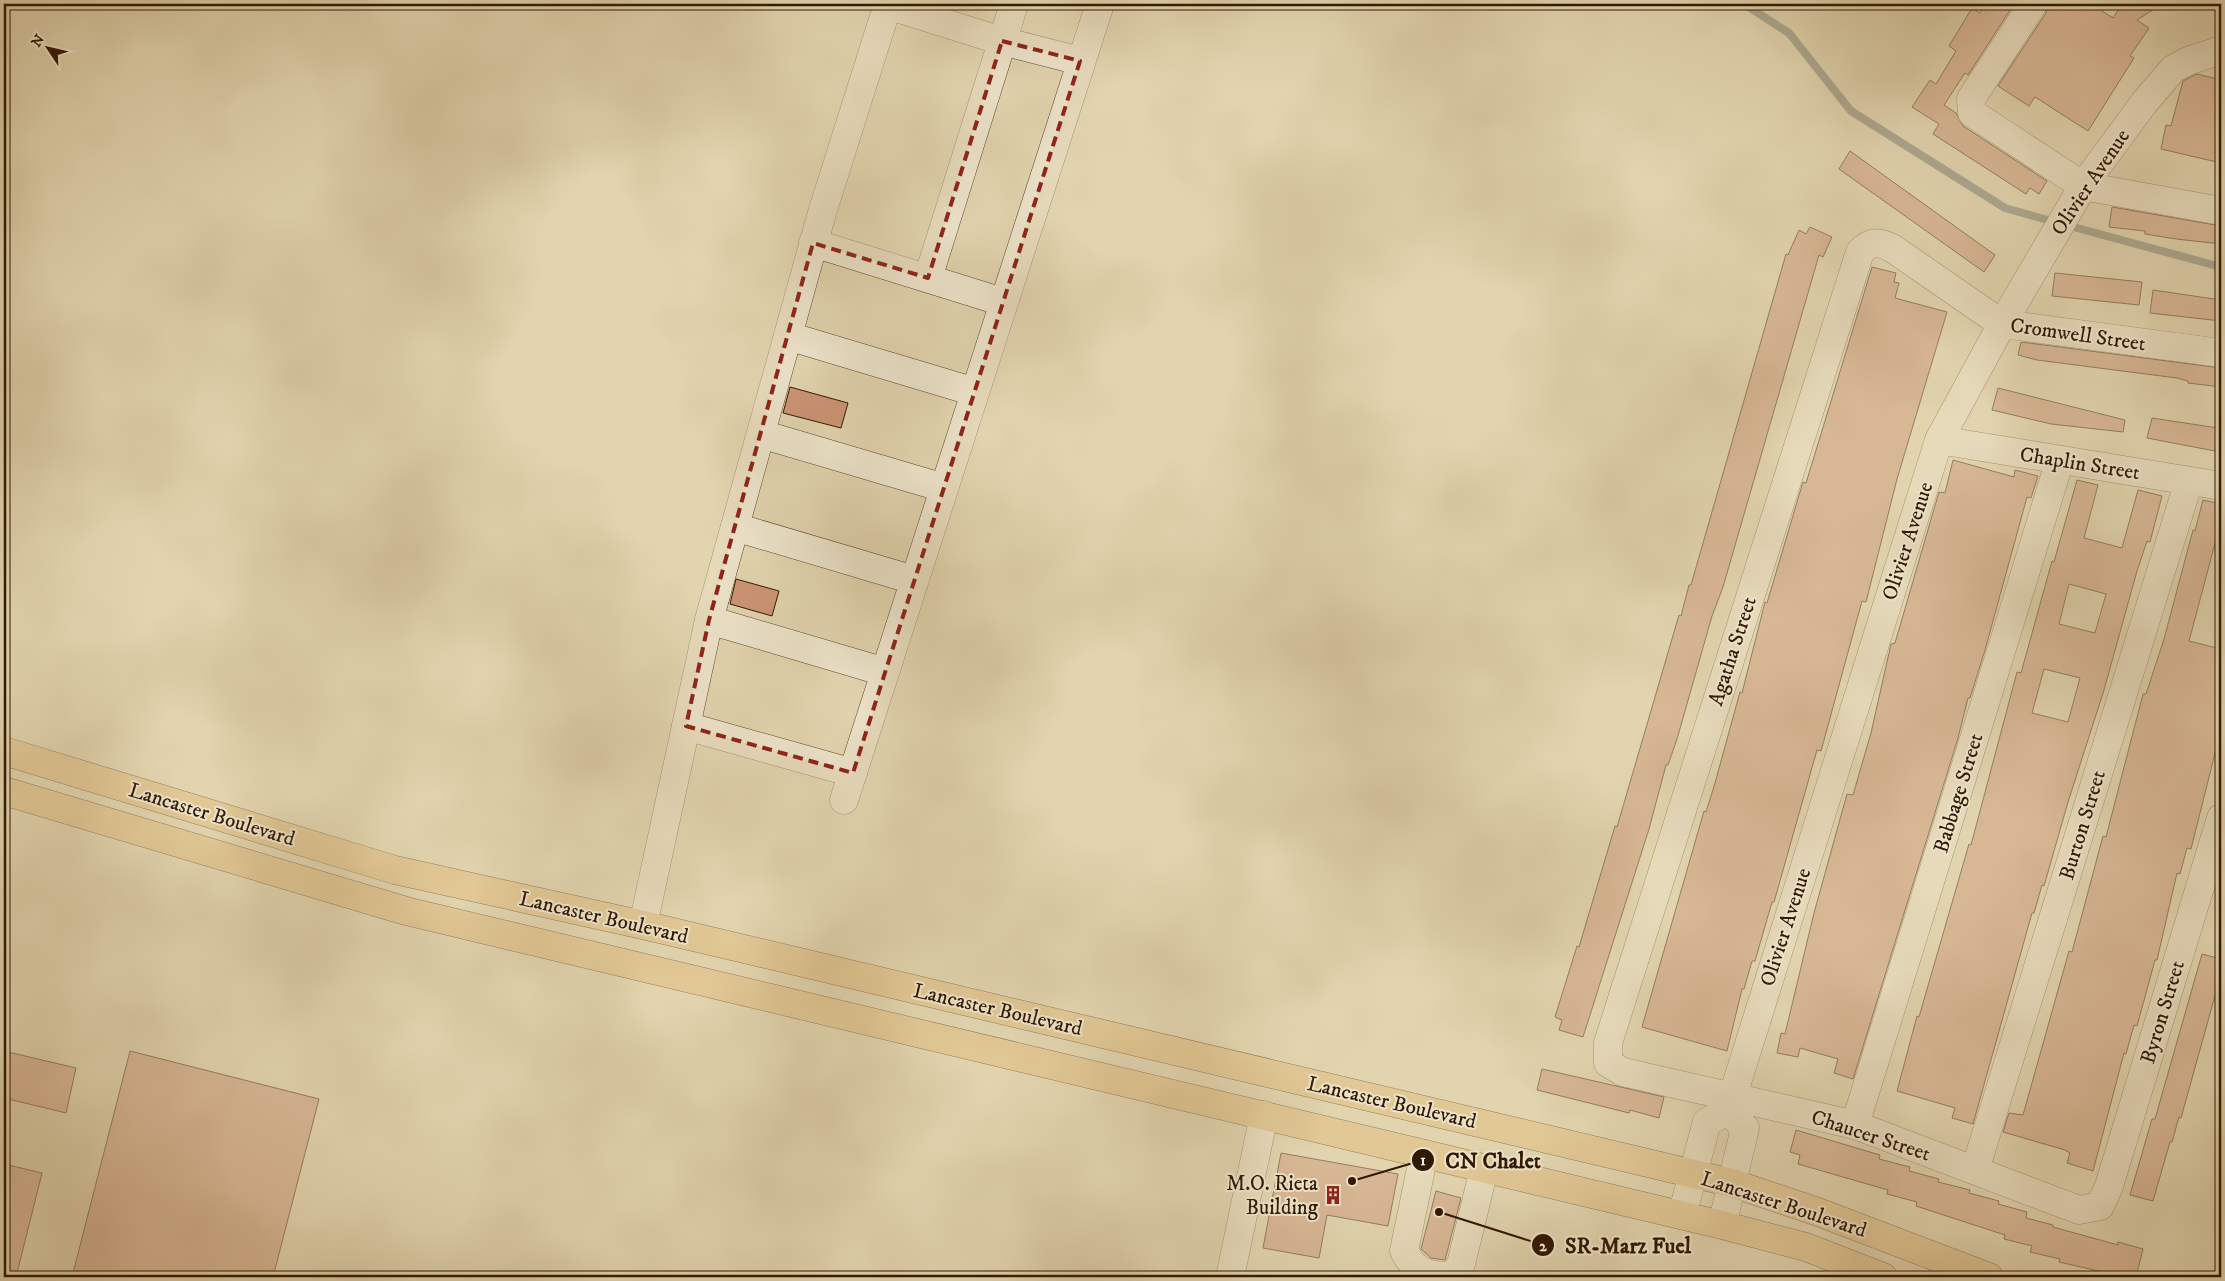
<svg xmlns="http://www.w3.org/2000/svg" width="2225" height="1281" font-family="'IM FELL DW Pica',serif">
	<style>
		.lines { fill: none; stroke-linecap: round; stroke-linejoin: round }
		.stream { stroke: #6d776a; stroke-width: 8 }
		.building { fill: #cc9475; stroke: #311800; fill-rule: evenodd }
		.minor-casing { stroke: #5d472c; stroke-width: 29 }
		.major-casing { stroke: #311800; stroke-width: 29 }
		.minor { stroke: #ece3ca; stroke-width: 28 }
		.major { stroke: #e0ba77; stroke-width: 28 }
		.marked { fill: none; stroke: #8f2418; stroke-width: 4; stroke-dasharray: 10 6; stroke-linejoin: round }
		.labels { text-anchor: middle; stroke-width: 4; stroke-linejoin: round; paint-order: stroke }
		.street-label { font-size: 21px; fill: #311800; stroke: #ece3ca }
		.poi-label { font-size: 21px; fill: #311800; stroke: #ece3ca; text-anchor: end }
		.leader { fill: none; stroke: #311800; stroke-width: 2 }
		.callout-dot { fill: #311800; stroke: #ece3ca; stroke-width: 2 }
		.mark-label { font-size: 15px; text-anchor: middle; font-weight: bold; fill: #fff }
		.callout-label { font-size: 22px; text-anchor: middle; font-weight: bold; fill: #311800; stroke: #ece3ca; stroke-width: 4; stroke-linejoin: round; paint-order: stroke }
	</style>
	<rect width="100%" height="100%" fill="#e1d4ae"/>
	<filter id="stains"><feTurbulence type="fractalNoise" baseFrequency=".004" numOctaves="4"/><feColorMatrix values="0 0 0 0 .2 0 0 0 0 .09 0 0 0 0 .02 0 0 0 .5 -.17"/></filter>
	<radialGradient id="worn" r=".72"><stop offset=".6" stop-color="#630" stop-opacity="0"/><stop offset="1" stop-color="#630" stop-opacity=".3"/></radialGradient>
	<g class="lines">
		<!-- stream -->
		<g class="stream">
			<polyline points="1744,4 1789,33 1851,111 2005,208 2055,222"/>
			<polyline points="2066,225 2221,267"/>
		</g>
	</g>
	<!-- building -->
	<g class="building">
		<polygon points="1986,4 2014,4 1968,75 1965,73 1944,105 1956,113 1963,126 2047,181 2039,194 2030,188 2026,194 1933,134 1939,124 1912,107 1930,80 1936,84 1956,51 1949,46 1972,8 1980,13"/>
		<polygon points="2048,4 2091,4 2113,18 2122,4 2162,4 2137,20 2149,28 2130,56 2134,58 2088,131 2035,97 2029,106 1998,86 2046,13"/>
		<polygon points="2197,74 2221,80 2221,163 2161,149 2166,125 2171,126 2183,81"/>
		<polygon points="1850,151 1995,255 1984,272 1839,169"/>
		<polygon points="2112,207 2221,226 2221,244 2176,239 2145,234 2145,231 2109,227"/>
		<polygon points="1810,227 1832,237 1823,257 1819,255 1723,587 1712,616 1677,739 1668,765 1666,765 1649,829 1583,1037 1559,1030 1562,1020 1555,1017 1577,946 1579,947 1615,826 1617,827 1679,615 1681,616 1689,585 1691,585 1786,254 1788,255 1799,230 1806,234"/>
		<polygon points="1872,267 1896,273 1894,282 1899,283 1895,298 1947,312 1897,479 1866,602 1862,601 1821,751 1817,750 1774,902 1772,902 1755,961 1752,961 1744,989 1742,989 1727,1051 1642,1027 1704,811 1706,812 1715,783 1740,692 1742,693 1765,602 1767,603 1803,482 1806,483"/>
		<polygon points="2055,273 2142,282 2139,305 2052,296"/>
		<polygon points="2153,290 2221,300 2221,321 2150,313"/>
		<polygon points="2021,342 2221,368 2221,387 2188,383 2188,381 2177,378 2037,360 2018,355"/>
		<polygon points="790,387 848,403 841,428 783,413"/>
		<polygon points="1998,388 2125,420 2123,432 2051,424 1992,410"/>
		<polygon points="2152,418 2218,428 2215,451 2147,438"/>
		<polygon points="1953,460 2014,477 2015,470 2038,476 2031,498 2027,497 1985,650 1970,698 1968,698 1958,738 1853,1079 1834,1073 1838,1059 1800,1048 1798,1057 1777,1053 1781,1033 1785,1034 1814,913 1847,794 1853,795 1871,733 1891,644 1895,643 1939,492 1945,493"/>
		<path d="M 2077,480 L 2098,485 L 2084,538 L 2122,548 L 2138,490 L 2162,496 L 2150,542 L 2147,541 L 2137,571 L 2104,690 L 2068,802 L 2044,886 L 2042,885 L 2034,913 L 2032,913 L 1973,1124 L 1952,1118 L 1955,1108 L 1897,1091 L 1917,1016 L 1919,1017 L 1969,844 L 1971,845 L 2017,672 L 2021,673 L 2052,561 L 2054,562 ZM 2069,584 L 2106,594 L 2095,633 L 2059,624 ZM 2044,669 L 2080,678 L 2068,722 L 2032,713 Z"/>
		<polygon points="2203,500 2221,504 2221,521 2189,641 2221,649 2221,729 2191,849 2187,848 2180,874 2177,873 2157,960 2155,960 2137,1026 2134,1025 2126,1054 2124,1053 2093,1171 2067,1163 2070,1153 2065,1150 2003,1132 2009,1113 2023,1115 2069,951 2072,952 2103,836 2106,837 2143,694 2146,694 2164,639 2193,530 2195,531"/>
		<polygon points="736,579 779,591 772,616 730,604"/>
		<polygon points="2202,954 2221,959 2221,974 2181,1118 2179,1117 2172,1142 2170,1142 2153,1201 2130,1195 2152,1119 2155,1119"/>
		<polygon points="4,1051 76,1068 66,1113 4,1098"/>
		<polygon points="130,1051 319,1099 273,1277 72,1277"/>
		<polygon points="1542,1069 1664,1097 1659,1118 1630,1110 1629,1113 1537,1090"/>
		<polygon points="1796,1130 1880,1155 1879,1159 1910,1167 1909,1171 1939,1179 1938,1182 1970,1190 1969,1193 1999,1201 1998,1204 2027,1212 2026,1218 2053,1225 2053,1227 2118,1245 2118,1242 2143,1249 2136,1277 2125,1277 2059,1262 2060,1259 2030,1252 2032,1246 2004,1239 2005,1235 1916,1206 1917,1202 1887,1194 1888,1190 1798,1164 1800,1155 1790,1152"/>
		<polygon points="1281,1153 1398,1174 1388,1226 1327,1215 1319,1258 1263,1248"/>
		<polygon points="4,1164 42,1173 16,1277 4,1277"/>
		<polygon points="1436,1191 1461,1198 1445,1260 1431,1258 1421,1249"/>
	</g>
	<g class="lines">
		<!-- minor casing -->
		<g class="minor-casing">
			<g id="minor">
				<polyline points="2033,4 1971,99 1972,113 2083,186 2221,211"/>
				<polyline points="887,5 1002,41 1080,61"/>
				<polyline points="813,243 1003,302"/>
				<polyline points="928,278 1014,4"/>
				<polyline points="788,336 975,392"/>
				<path d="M 2221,353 L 2002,324 L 1892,248 C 1878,241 1871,241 1860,252 L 1608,1043 L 1608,1063 L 1623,1072 L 1855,1125 L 2079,1210 L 2100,1206 L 2109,1186 L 2221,818"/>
				<polyline points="761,434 944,488"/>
				<polyline points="1939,440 2221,486"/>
				<polyline points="735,527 914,580"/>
				<polyline points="709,620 885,672"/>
				<polyline points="686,726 853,773"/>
				<polyline points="844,800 1100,4"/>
				<polyline points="643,925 709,620 822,213 888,4"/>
				<polyline points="1855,1125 2060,460"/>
				<path d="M 1424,1154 L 1404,1251 C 1414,1272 1433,1279 1455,1274 L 1461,1264 L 1484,1169"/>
				<polyline points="1975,1170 2189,481"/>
				<polyline points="1682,1215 1707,1122 1728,1111 1939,440 2002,324 2083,186 2144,103 2173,69 2188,61 2221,50"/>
				<polyline points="1722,1225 1745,1128 1728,1111"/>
				<polyline points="1230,1277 1264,1115"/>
			</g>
		</g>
		<!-- major casing -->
		<g class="major-casing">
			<g id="major">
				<polyline points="4,751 395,870 643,925 1732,1183 1818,1212 1989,1277"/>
				<polyline points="4,791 406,911 1722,1225 1806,1247 1883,1277"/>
			</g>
		</g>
		<!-- minor -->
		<use href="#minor" class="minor"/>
		<!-- major -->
		<use href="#major" class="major"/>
	</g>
	<!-- marked area -->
	<path d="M0 0H2225V1281H0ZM 1002,41 L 1080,61 L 853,773 L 686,726 L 709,620 L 813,243 L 928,278 Z" fill="#e1d4ae" fill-opacity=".55" fill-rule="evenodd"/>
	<path class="marked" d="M 1002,41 L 1080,61 L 853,773 L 686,726 L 709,620 L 813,243 L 928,278 Z"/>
	<!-- icons -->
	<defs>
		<g id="building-bare" transform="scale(1.5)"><path d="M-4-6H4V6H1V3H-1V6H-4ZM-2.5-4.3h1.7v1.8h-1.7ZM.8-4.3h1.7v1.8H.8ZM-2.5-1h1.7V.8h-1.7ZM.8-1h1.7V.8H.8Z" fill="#8f2418" stroke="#ece3ca" stroke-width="2.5" paint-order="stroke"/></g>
	</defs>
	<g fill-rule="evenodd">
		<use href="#building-bare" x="1333" y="1195"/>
	</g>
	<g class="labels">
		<!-- street labels -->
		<g class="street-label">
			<text transform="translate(2090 182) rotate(-56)" y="7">Olivier Avenue</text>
			<text transform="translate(2078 334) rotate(8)" y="7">Cromwell Street</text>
			<text transform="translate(2080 463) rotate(9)" y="7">Chaplin Street</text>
			<text transform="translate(1907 541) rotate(-72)" y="7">Olivier Avenue</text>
			<text transform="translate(1732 651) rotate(-72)" y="7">Agatha Street</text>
			<text transform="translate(1958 793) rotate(-73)" y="7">Babbage Street</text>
			<text transform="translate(212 814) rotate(17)" y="7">Lancaster Boulevard</text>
			<text transform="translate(2082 825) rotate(-73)" y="7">Burton Street</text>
			<text transform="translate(604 917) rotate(13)" y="7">Lancaster Boulevard</text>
			<text transform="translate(1785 927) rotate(-72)" y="7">Olivier Avenue</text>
			<text transform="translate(998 1009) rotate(13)" y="7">Lancaster Boulevard</text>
			<text transform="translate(2162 1012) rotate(-73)" y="7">Byron Street</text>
			<text transform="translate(1392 1102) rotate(13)" y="7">Lancaster Boulevard</text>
			<text transform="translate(1871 1135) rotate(18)" y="7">Chaucer Street</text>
			<text transform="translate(1784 1204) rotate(18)" y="7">Lancaster Boulevard</text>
		</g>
		<!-- poi labels -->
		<g class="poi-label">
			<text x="1318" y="1190">M.O. Rieta<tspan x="1318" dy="24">Building</tspan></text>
		</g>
	</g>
	<!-- callouts -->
	<path class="leader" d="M1352 1181L1423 1160M1439 1212L1543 1245"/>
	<g class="callout-dot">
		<circle cx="1352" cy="1181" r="5"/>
		<circle cx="1439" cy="1212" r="5"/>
		<circle cx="1423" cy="1160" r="12"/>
		<circle cx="1543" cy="1245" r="12"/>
	</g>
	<g class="mark-label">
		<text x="1423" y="1165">1</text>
		<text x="1543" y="1251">2</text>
	</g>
	<g class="callout-label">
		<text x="1493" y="1168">CN Chalet</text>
		<text x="1628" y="1253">SR-Marz Fuel</text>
	</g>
	<!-- margin -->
	<rect width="2225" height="1281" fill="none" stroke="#e1d4ae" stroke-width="20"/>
	<rect x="5" y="5" width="2215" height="1271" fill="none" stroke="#311800" stroke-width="2.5"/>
	<rect x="10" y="10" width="2205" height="1261" fill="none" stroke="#311800"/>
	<!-- north arrow -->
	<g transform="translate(48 48) rotate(305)" stroke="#ece3ca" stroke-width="4" paint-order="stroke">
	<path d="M0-4L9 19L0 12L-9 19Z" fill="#311800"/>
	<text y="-8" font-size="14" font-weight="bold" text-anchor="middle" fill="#311800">N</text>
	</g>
	<rect width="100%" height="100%" filter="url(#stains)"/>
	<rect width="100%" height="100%" fill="url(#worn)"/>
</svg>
